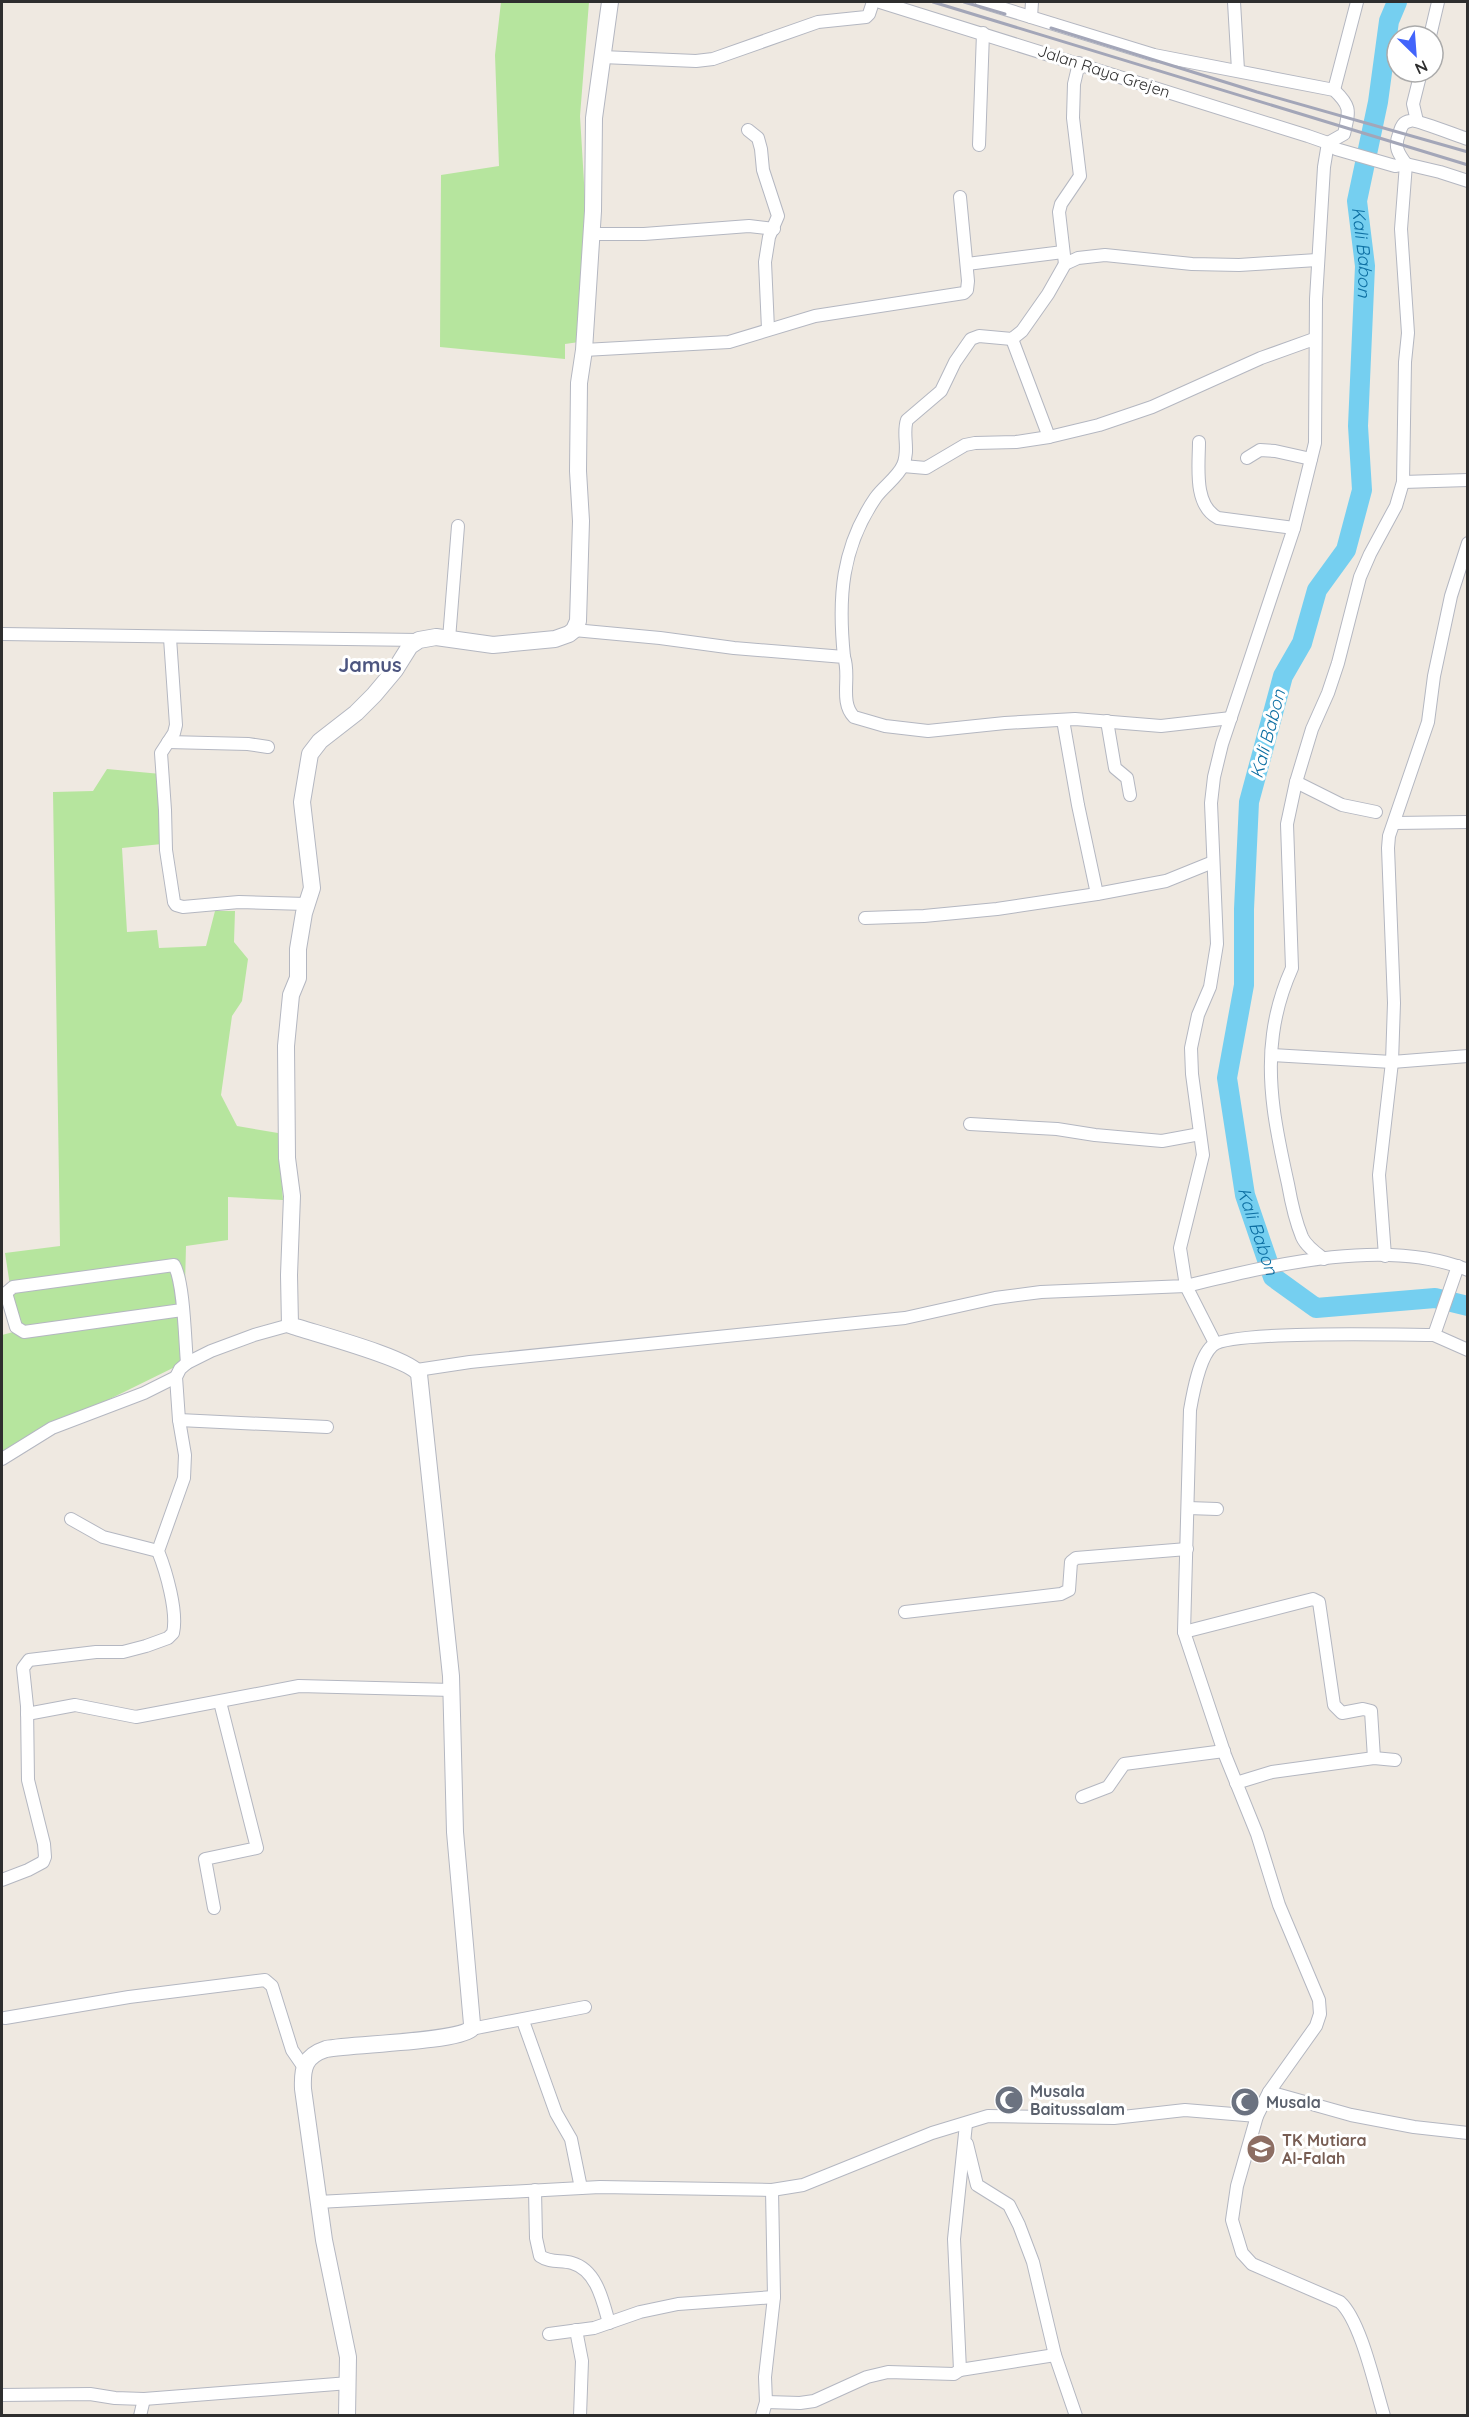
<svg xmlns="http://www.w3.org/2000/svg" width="1469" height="2417" font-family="Quicksand,sans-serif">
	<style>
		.green { fill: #b6e59e }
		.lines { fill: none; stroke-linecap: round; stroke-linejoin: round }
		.river { stroke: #75cff0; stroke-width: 20 }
		.street-casing { stroke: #b4b7c1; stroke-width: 14 }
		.secondary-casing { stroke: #b4b7c1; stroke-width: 18 }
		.street { stroke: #fff; stroke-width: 12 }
		.secondary { stroke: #fff; stroke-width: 16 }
		.rail { stroke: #a3a6b8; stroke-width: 3 }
		.labels { text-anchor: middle; stroke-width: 6; stroke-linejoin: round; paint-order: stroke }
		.street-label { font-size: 16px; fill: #2e2e2e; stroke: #fff }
		.worship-label { font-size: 16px; font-weight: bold; fill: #5b616d; stroke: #fff; text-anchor: start }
		.education-label { font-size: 16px; font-weight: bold; fill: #785e54; stroke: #fff; text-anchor: start }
		.water-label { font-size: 18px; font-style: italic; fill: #0d6fa3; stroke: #fff }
		.quarter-label { font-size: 20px; font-weight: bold; fill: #4d5680; stroke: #fff }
	</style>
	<rect width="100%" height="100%" fill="#efe9e1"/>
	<!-- green -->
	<g class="green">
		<polygon points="501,2 589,2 580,116 585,199 579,342 565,344 565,359 440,347 441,175 499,166 495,55"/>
		<polygon points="107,769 161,774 162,844 122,848 127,932 157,930 159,948 206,946 215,911 235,911 234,942 248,959 242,1001 232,1016 221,1095 237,1126 278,1133 283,1200 228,1197 228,1240 186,1246 183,1363 2,1452 2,1335 17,1331 5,1253 60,1246 53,792 93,791"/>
	</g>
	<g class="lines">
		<!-- river -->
		<path class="river" id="s1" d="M 1397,2 L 1389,21 L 1378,102 L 1357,201 L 1365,266 L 1358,426 L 1362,490 L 1346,550 L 1317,590 L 1302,643 L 1283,676 L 1249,802 L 1244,909 L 1244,985 L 1227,1078 L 1245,1195 L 1273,1277 L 1316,1308 L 1435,1298 L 1468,1306"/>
		<!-- street casing -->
		<g class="street-casing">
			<g id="street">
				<polyline points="880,2 1308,136 1328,143 1336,149 1395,166 1406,164 1440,172 1468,181"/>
				<path d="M 982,2 L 1154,55 L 1334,90 C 1352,107 1349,111 1344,134 L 1328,143"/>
				<polyline points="1234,2 1238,70"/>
				<polyline points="1031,17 1032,2"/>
				<polyline points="1430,36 1438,2"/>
				<polyline points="602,57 696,61 713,59 818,22 866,17 869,14 873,2"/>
				<polyline points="1334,90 1357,2"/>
				<polyline points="1417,121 1413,104 1421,72"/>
				<polyline points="748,130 758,138 761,149 763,170 778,216 769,237 765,262 768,329"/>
				<polyline points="979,145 983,33"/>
				<polyline points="591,234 644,234 749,226 774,229"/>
				<polyline points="967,264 1063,252"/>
				<polyline points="1065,264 1059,212 1061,204 1080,176 1073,118 1074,84 1079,63"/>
				<polyline points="1012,339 1049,437"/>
				<polyline points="584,350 729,342 815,316 964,293 967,290 968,281 960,197"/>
				<path d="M 1199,442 C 1199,465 1193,505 1218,518 L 1294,528"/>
				<polyline points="1247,458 1260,450 1275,451 1311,459"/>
				<polyline points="903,466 926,468 965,445 975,443 1016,442 1049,437 1099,425 1152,407 1261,358 1314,339"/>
				<polyline points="1403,482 1468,480"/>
				<path d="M 574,630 L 660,638 L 734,648 L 844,657 C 851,676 839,702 854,717 L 885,726 L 928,731 L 1005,723 L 1075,719 L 1161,726 L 1231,718"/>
				<polyline points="2,634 419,640"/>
				<polyline points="170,638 176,725 174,733 161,753 165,810 166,850 174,902 176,905 183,907 239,902 306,904"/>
				<polyline points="449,639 458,526"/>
				<path d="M 844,657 C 838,598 841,548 876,497 C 884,486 898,477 903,465 C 910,450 902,434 907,420 L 941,391 L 955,362 L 971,339 L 979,336 L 1012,339 L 1022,331 L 1048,294 L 1065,264 L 1078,258 L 1105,255 L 1192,264 L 1239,265 L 1317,260"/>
				<polyline points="1063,720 1078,805 1097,894"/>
				<polyline points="1107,721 1115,768 1127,778 1130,795"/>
				<polyline points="168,742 248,744 268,747"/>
				<polyline points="1296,782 1342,805 1376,812"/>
				<polyline points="1395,823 1468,822"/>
				<polyline points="865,918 924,916 997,909 1097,894 1166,881 1213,862"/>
				<polyline points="1272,1055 1392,1062 1468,1056"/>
				<polyline points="970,1124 1057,1129 1095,1135 1162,1141 1200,1134"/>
				<polyline points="1385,1256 1379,1175 1392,1062 1394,1003 1388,848 1389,836 1428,722 1434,676 1451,596 1468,543"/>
				<path d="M 1324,1259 C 1316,1253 1306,1246 1302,1237 C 1295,1220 1291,1201 1288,1184 C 1277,1135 1266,1084 1273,1034 C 1276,1011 1283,988 1292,968 L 1287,824 L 1296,782 L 1312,729 L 1328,693 L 1338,663 L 1360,577 L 1370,554 L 1396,506 L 1403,482 L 1405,362 L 1408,333 L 1401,229 L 1406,164 C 1398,153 1394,147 1399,134 C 1401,128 1402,122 1410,121 C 1415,119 1458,136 1468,139"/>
				<polyline points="1458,1266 1434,1335 1468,1350"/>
				<path d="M 182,1310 L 24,1332 L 16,1327 L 6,1293 L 13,1287 L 174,1265 C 184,1281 185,1342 187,1363"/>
				<path d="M 1215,1343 L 1186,1286 C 1269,1266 1385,1236 1468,1270"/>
				<polyline points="417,1370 470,1362 905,1318 995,1298 1041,1292 1186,1286 1180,1248 1203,1155 1192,1074 1191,1048 1198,1015 1210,987 1217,944 1211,803 1214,777 1222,744 1294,528 1315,443 1316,299 1324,167 1328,143"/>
				<polyline points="179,1420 327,1427"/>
				<polyline points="2,1459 52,1428 144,1393 176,1377"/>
				<polyline points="1188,1508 1217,1509"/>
				<polyline points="71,1519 103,1537 158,1551"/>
				<polyline points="905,1612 1061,1594 1069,1590 1071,1562 1076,1558 1187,1549"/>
				<polyline points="1184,1632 1313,1599 1319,1602 1334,1705 1342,1713 1363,1709 1371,1711 1374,1758"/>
				<polyline points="27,1714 75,1705 136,1717 299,1686 452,1690"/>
				<polyline points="1236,1783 1272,1772 1374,1758 1395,1760"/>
				<polyline points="1082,1797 1108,1787 1124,1764 1224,1751"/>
				<path d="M 2,1880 L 28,1870 L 43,1862 L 45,1857 L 44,1844 L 28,1780 L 27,1706 L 23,1668 L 29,1660 L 96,1652 L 123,1652 L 146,1646 L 168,1638 L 173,1633 C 178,1612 166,1571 158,1551 L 184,1478 L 185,1455 L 179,1420 L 176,1377 L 180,1369 L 187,1363 L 211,1351 L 254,1335 L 290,1325"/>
				<polyline points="214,1908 205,1859 257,1848 220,1702"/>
				<polyline points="5,2018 129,1997 265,1980 272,1986 292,2050 303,2066"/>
				<polyline points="523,2021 556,2113 571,2139 581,2188"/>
				<polyline points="471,2029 585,2007"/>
				<polyline points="1269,2092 1351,2115 1414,2127 1468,2133"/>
				<polyline points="967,2144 977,2185 1009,2205 1019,2225 1033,2262 1055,2355 1076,2416"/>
				<path d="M 535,2190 L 536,2238 L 540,2256 C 550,2263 561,2260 572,2263 C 597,2270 603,2302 609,2323"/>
				<polyline points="318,2202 600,2187 772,2190 803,2185 932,2133 988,2116 1114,2118 1185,2110 1257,2116"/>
				<polyline points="576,2330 582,2361 580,2416"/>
				<polyline points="549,2334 594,2328 640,2312 678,2304 774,2297"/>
				<polyline points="960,2370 1055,2355"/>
				<polyline points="2,2395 90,2394 115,2398 144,2399 349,2383"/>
				<polyline points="766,2402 800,2403 814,2401 867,2377 888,2372 954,2374 960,2370 954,2239 966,2124"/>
				<polyline points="140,2416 144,2399"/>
				<polyline points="762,2416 766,2402 765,2377 774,2297 772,2190"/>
				<path d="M 1384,2416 C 1375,2387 1361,2321 1340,2302 L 1252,2264 L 1242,2253 L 1232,2220 L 1237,2186 L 1257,2116 L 1269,2092 L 1316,2026 L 1320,2014 L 1319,2000 L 1279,1905 L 1257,1834 L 1225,1755 L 1184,1632 L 1190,1410 C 1193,1393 1199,1358 1212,1346 C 1228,1330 1402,1335 1434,1335"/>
			</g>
		</g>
		<!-- secondary casing -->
		<g class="secondary-casing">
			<path id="secondary" d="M 347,2416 L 348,2357 L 324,2240 L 303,2089 C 302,2067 305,2056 326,2049 C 354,2044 455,2042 471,2029 L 472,2024 L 455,1832 L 451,1676 L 419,1374 C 410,1358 313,1333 290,1325 L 289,1275 L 292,1196 L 287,1158 L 286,1046 L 291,995 L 298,978 L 298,949 L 304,913 L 312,888 L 302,802 L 310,754 L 320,741 L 356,713 L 374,695 L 395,670 L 410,646 L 419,640 L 436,637 L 493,645 L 555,639 L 569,634 L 574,630 L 578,621 L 581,521 L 578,471 L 579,383 L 584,350 L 593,211 L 594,118 L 610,2"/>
		</g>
		<!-- street -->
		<use href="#street" class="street"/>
		<!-- secondary -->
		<use href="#secondary" class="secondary"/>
		<!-- rail -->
		<g class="rail">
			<polyline points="933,2 1468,165"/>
			<polyline points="964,2 1005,14"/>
			<polyline points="1051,28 1257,92 1468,152"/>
		</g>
	</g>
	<!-- icons -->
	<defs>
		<g id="mosque-disc" transform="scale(1.5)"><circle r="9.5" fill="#6b7280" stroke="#fff"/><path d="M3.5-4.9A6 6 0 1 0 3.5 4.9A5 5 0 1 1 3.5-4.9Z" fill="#fff"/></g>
		<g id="school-disc" transform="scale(1.5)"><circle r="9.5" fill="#8d6e63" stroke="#fff"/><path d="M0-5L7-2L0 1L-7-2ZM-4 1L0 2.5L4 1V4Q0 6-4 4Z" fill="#fff"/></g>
	</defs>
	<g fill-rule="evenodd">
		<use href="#mosque-disc" x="1009" y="2100"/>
		<use href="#mosque-disc" x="1245" y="2102"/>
		<use href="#school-disc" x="1261" y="2149"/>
	</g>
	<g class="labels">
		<!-- street labels -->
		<g class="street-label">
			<text transform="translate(1104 71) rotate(18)" y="6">Jalan Raya Grejen</text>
		</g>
		<!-- worship labels -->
		<g class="worship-label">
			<text x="1030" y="2097">Musala<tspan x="1030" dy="18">Baitussalam</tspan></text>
			<text x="1266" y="2108">Musala</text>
		</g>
		<!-- education labels -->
		<g class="education-label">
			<text x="1282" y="2146">TK Mutiara<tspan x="1282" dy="18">Al-Falah</tspan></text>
		</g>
		<!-- water labels -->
		<g class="water-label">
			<text dy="6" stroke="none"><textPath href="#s1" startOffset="255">Kali Babon</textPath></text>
			<text transform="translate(1268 734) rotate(-75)" y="6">Kali Babon</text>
			<text dy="6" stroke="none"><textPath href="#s1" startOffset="1263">Kali Babon</textPath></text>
		</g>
		<!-- quarter labels -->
		<g class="quarter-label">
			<text x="370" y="672">Jamus</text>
		</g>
	</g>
	<!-- border -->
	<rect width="1469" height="2417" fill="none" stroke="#2e2e2e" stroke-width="6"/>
	<!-- north arrow -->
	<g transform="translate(1415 54) rotate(155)"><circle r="28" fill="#ffffff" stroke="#ababab" stroke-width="1.5"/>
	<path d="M0-4.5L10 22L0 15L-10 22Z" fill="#4264fb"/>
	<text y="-9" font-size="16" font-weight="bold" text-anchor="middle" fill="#2e2e2e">N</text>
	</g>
</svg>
